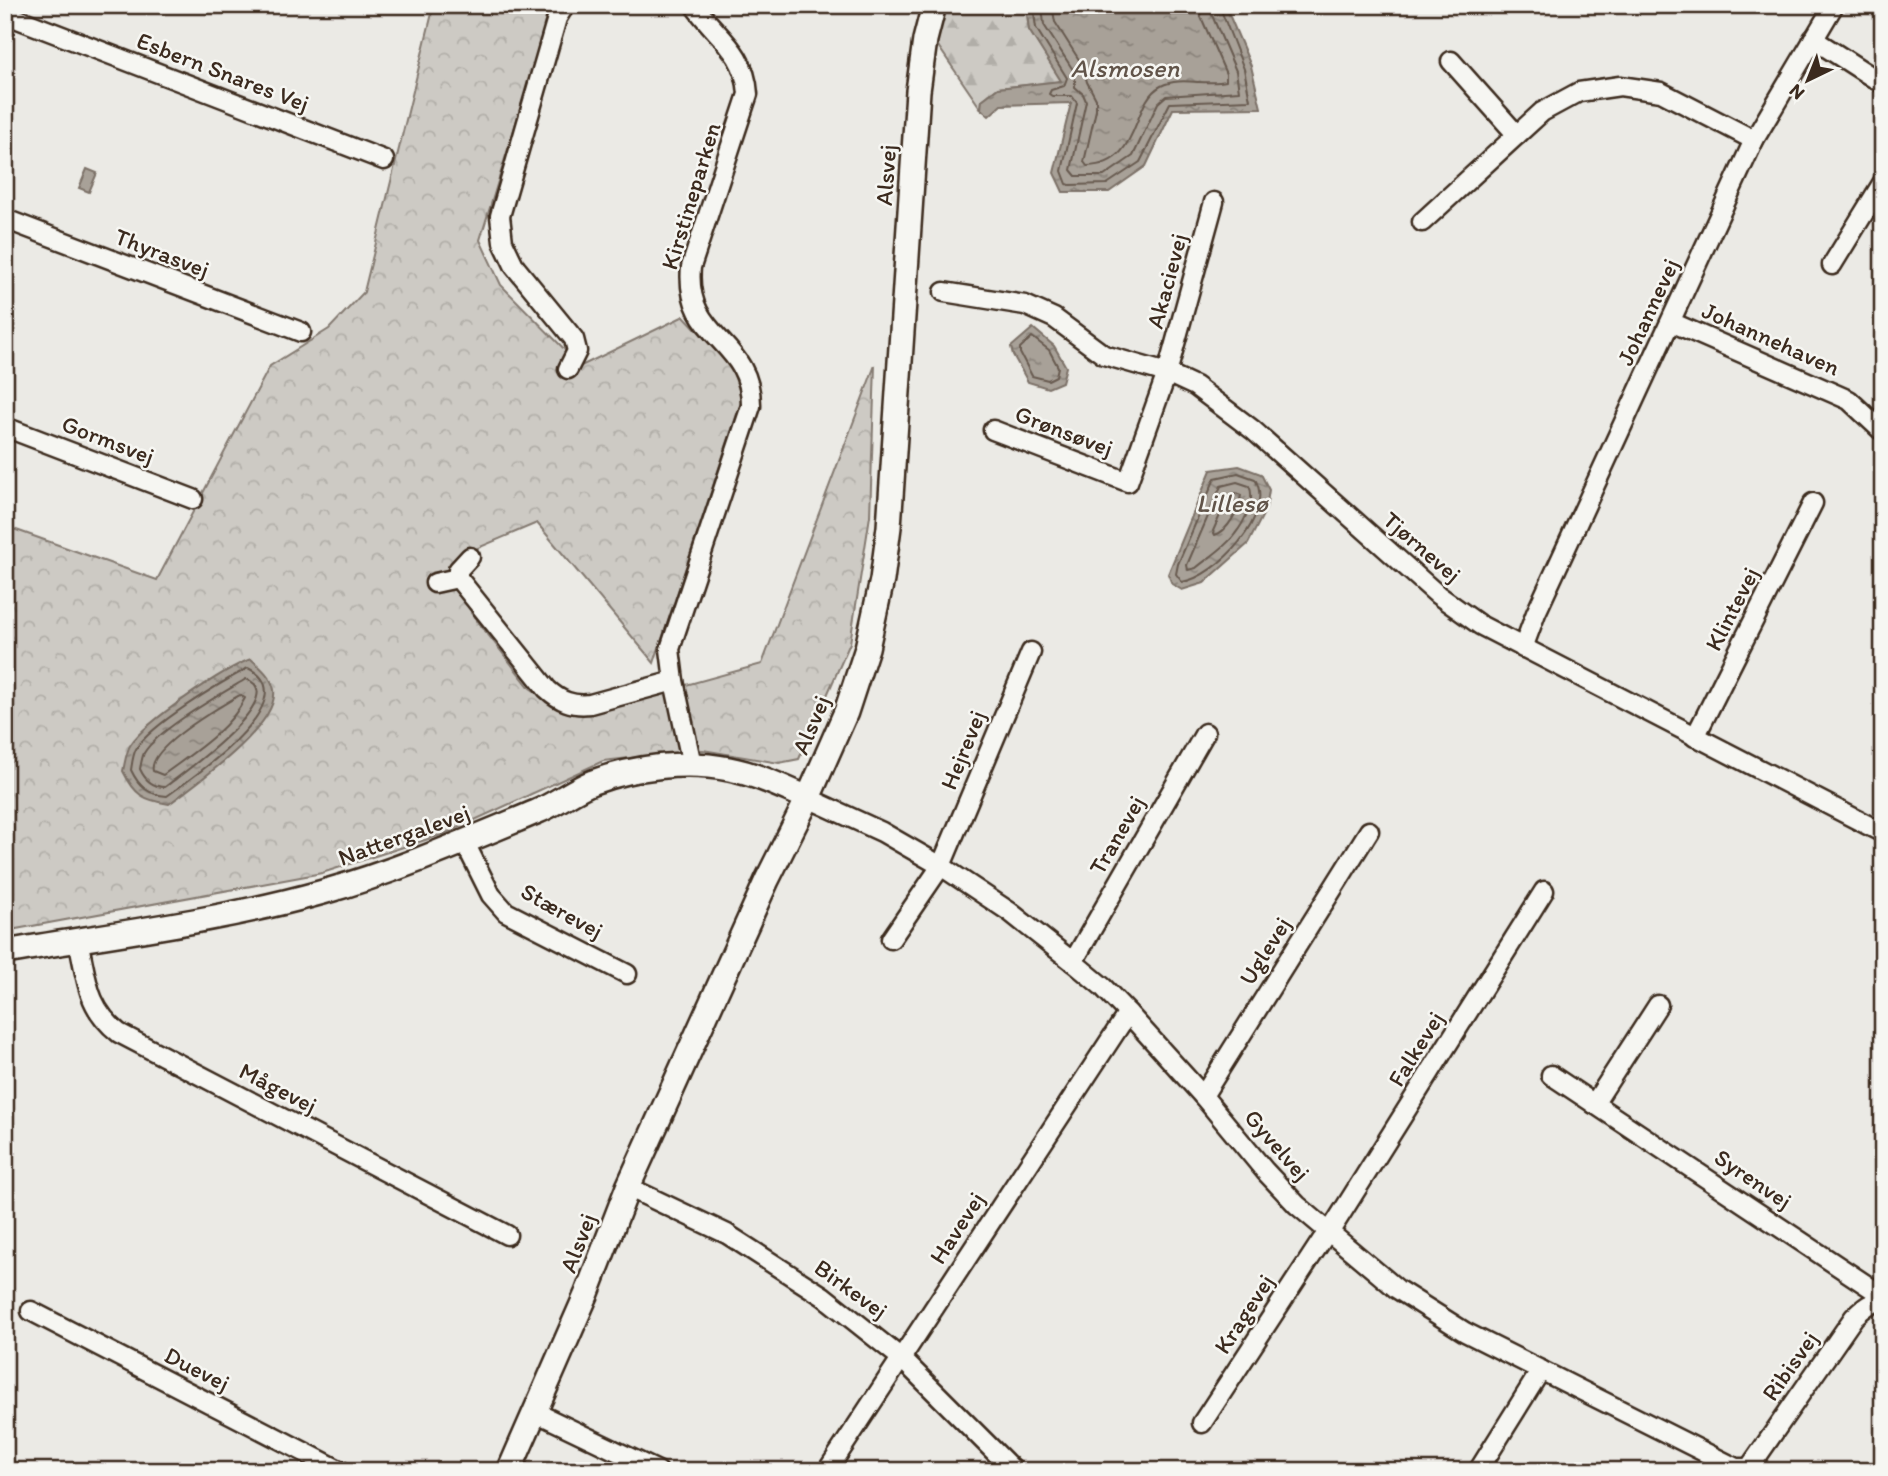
<svg xmlns="http://www.w3.org/2000/svg" width="1888" height="1476" font-family="Itim,sans-serif">
	<style>
		.forest { fill: url(#forest-firs); stroke: #847a71; stroke-width: 2 }
		.park { fill: url(#park-crowns); stroke: #847a71; stroke-width: 2 }
		.water { fill: url(#water-ripples); stroke: #7c7167; stroke-width: 2 }
		.lines { fill: none; stroke-linecap: round; stroke-linejoin: round }
		.shore { stroke: #675a4f; stroke-width: 2 }
		.minor-casing { stroke: #3b2a1e; stroke-width: 23 }
		.tertiary-casing { stroke: #3b2a1e; stroke-width: 28 }
		.minor { stroke: #f6f6f2; stroke-width: 18 }
		.tertiary { stroke: #f6f6f2; stroke-width: 23 }
		.labels { text-anchor: middle; stroke-width: 5; stroke-linejoin: round; paint-order: stroke }
		.street-label { font-size: 24px; fill: #3b2a1e; stroke: #f6f6f2 }
		.water-label { font-size: 26px; font-style: italic; fill: #615449; stroke: #f6f6f2 }
	</style>
	<defs>
		<pattern id="forest-firs" width="22" height="20" patternUnits="userSpaceOnUse" patternTransform="scale(1.75)"><rect width="22" height="20" fill="#cdcac4"/><path d="M5 1l3.5 6h-7zM16 11l3.5 6h-7z" fill="#b1aea8"/></pattern>
		<pattern id="park-crowns" width="20" height="18" patternUnits="userSpaceOnUse" patternTransform="scale(1.75)"><rect width="20" height="18" fill="#cdcac4"/><path d="M2 6a3 3 0 1 1 6 0M12 15a3 3 0 1 1 6 0" fill="none" stroke="#b1aea8"/></pattern>
		<pattern id="water-ripples" width="26" height="14" patternUnits="userSpaceOnUse" patternTransform="scale(1.75)"><rect width="26" height="14" fill="#a8a198"/><path d="M2 4q2-2 4 0t4 0M15 11q2-2 4 0t4 0" fill="none" stroke="#8a837b"/></pattern>
	</defs>
	<rect width="100%" height="100%" fill="#ebeae5"/>
	<filter id="ink" filterUnits="userSpaceOnUse"><feTurbulence type="fractalNoise" baseFrequency=".0143" numOctaves="2"/><feDisplacementMap in="SourceGraphic" scale="14" xChannelSelector="R" yChannelSelector="G"/><feConvolveMatrix kernelMatrix="1 2 1 2 8 2 1 2 1" color-interpolation-filters="sRGB"/></filter>
	<g filter="url(#ink)">
		<!-- forest -->
		<polygon class="forest" points="944,5 1026,5 1029,30 1062,81 998,88 982,100 981,109 934,40"/>
		<!-- park -->
		<polygon class="park" points="434,5 552,6 480,240 501,285 581,366 684,316 731,366 742,399 654,663 537,523 466,553 455,588 472,606 471,613 530,688 552,703 592,711 762,664 875,365 870,516 850,643 799,759 779,763 703,750 603,761 444,834 322,873 5,931 5,526 157,580 270,366 329,329 364,292"/>
		<!-- water -->
		<g class="water">
			<polygon points="1026,5 1225,5 1251,66 1261,108 1173,109 1146,166 1109,192 1063,192 1054,173 1071,103 1001,105 989,116 981,109 982,100 998,88 1061,81 1029,30"/>
			<polygon points="87,169 97,173 89,192 79,188"/>
			<polygon points="1033,328 1054,346 1066,367 1062,382 1048,388 1028,382 1013,355 1011,347"/>
			<polygon points="1239,466 1261,474 1269,490 1266,509 1248,544 1204,583 1182,590 1172,584 1168,574 1211,470"/>
			<path d="M 251,659 C 260,667 272,677 274,690 C 279,726 195,784 169,804 C 143,800 135,795 123,771 C 125,763 126,751 131,744 C 145,722 225,668 251,659 Z"/>
		</g>
		<g class="lines">
			<!-- shore -->
			<g class="shore">
				<polyline points="1033,5 1036,28 1067,78 1064,86 1051,90 1049,94 1052,96 1072,96 1077,103 1062,171 1067,184 1070,185 1107,184 1140,162 1170,103 1250,100 1244,69 1219,5"/>
				<polyline points="1042,5 1044,25 1075,73 1075,87 1083,94 1086,101 1071,170 1076,176 1104,176 1133,156 1158,103 1166,96 1239,91 1236,71 1211,13 1210,5"/>
				<path d="M 1052,5 L 1055,22 L 1083,66 L 1087,82 L 1096,99 L 1096,110 L 1084,162 L 1087,166 C 1142,165 1130,102 1161,86 C 1180,76 1206,86 1226,81 L 1226,74 L 1201,17 L 1200,5"/>
				<polygon points="1032,337 1049,350 1058,367 1056,376 1048,380 1032,376 1020,353 1020,348"/>
				<path d="M 1238,473 L 1255,479 C 1276,515 1216,577 1182,582 L 1176,574 L 1178,564 L 1215,478 Z"/>
				<path d="M 1237,482 L 1249,486 C 1256,499 1244,523 1235,534 C 1226,547 1208,558 1196,568 L 1188,570 L 1187,565 L 1221,486 Z"/>
				<path d="M 1236,493 L 1241,495 C 1239,510 1228,531 1215,535 L 1213,531 L 1229,495 Z"/>
				<path d="M 248,668 C 310,698 192,778 167,796 C 149,795 139,787 131,770 C 132,764 133,754 136,749 C 151,724 222,682 248,668 Z"/>
				<path d="M 246,679 C 294,695 179,776 165,787 C 153,787 145,780 140,769 C 141,764 142,757 144,753 C 158,729 221,694 246,679 Z"/>
				<path d="M 240,695 L 245,698 C 229,731 191,754 163,775 L 153,771 C 147,748 221,706 240,695 Z"/>
			</g>
			<!-- minor casing -->
			<g class="minor-casing">
				<g id="minor">
					<polyline points="565,5 557,18 500,216 503,242 515,267 574,339 577,351 568,369"/>
					<polyline points="5,14 384,160"/>
					<polyline points="1813,39 1883,84"/>
					<polyline points="1451,61 1517,135"/>
					<polyline points="5,219 301,332"/>
					<polyline points="1422,222 1542,112 1579,92 1620,86 1661,92 1754,140"/>
					<polyline points="1832,265 1883,182"/>
					<polyline points="944,292 1025,305 1054,318 1104,355 1167,373 1195,386 1253,430 1438,595 1480,625 1883,833"/>
					<polyline points="1671,322 1849,400 1881,430"/>
					<polyline points="5,427 193,499"/>
					<polyline points="993,430 1128,482 1167,373 1214,202"/>
					<path d="M 470,557 L 458,570 L 458,578 L 547,689 C 560,701 572,706 590,704 L 674,681"/>
					<polyline points="435,583 458,578"/>
					<polyline points="1523,648 1536,613 1754,140 1834,5"/>
					<polyline points="1695,737 1813,503"/>
					<path d="M 692,765 L 674,681 L 670,649 L 751,406 C 752,339 684,340 691,267 L 748,94 C 745,50 716,37 694,5"/>
					<polyline points="808,798 882,832 941,866 1010,912 1073,962 1103,987 1128,1013 1203,1096 1265,1171 1297,1205 1397,1289 1465,1332 1736,1468 1748,1468"/>
					<polyline points="465,843 491,895 506,912 627,974"/>
					<polyline points="891,939 941,866 1031,652"/>
					<path d="M 78,940 C 87,978 86,1007 119,1033 L 507,1235"/>
					<polyline points="1073,962 1205,733"/>
					<polyline points="1551,1075 1883,1296"/>
					<polyline points="1203,1096 1369,831"/>
					<polyline points="1594,1104 1658,1005"/>
					<polyline points="628,1187 727,1234 823,1296 901,1358 1014,1471"/>
					<polyline points="31,1311 341,1471"/>
					<polyline points="535,1412 658,1471"/>
					<polyline points="1202,1423 1322,1240 1334,1225 1544,891"/>
					<polyline points="827,1471 1128,1013"/>
					<polyline points="1478,1471 1541,1370"/>
					<path d="M 1747,1471 L 1854,1317 C 1863,1309 1870,1301 1883,1302"/>
				</g>
			</g>
			<!-- tertiary casing -->
			<g class="tertiary-casing">
				<g id="tertiary">
					<path d="M 5,952 C 111,934 220,921 323,892 C 397,871 466,841 536,812 C 556,804 573,790 593,782 C 634,767 685,760 729,769 C 756,774 782,787 808,798"/>
					<polyline points="509,1471 587,1293 628,1187 767,880 808,798 846,712 867,648 882,580 889,527 918,91 925,40 934,5"/>
				</g>
			</g>
			<!-- minor -->
			<use href="#minor" class="minor"/>
			<!-- tertiary -->
			<use href="#tertiary" class="tertiary"/>
		</g>
	</g>
	<g class="labels">
		<!-- street labels -->
		<g class="street-label">
			<text transform="translate(223 72) rotate(21)" y="8">Esbern Snares Vej</text>
			<text transform="translate(886 175) rotate(-86)" y="8">Alsvej</text>
			<text transform="translate(691 196) rotate(-73)" y="8">Kirstineparken</text>
			<text transform="translate(162 253) rotate(21)" y="8">Thyrasvej</text>
			<text transform="translate(1167 281) rotate(-75)" y="8">Akacievej</text>
			<text transform="translate(1648 312) rotate(-65)" y="8">Johannevej</text>
			<text transform="translate(1771 339) rotate(24)" y="8">Johannehaven</text>
			<text transform="translate(1064 431) rotate(21)" y="8">Grønsøvej</text>
			<text transform="translate(108 440) rotate(21)" y="8">Gormsvej</text>
			<text transform="translate(1422 547) rotate(41)" y="8">Tjørnevej</text>
			<text transform="translate(1732 609) rotate(-63)" y="8">Klintevej</text>
			<text transform="translate(811 725) rotate(-67)" y="8">Alsvej</text>
			<text transform="translate(963 750) rotate(-68)" y="8">Hejrevej</text>
			<text transform="translate(404 835) rotate(-20)" y="8">Nattergalevej</text>
			<text transform="translate(1117 835) rotate(-60)" y="8">Tranevej</text>
			<text transform="translate(562 911) rotate(29)" y="8">Stærevej</text>
			<text transform="translate(1265 951) rotate(-58)" y="8">Uglevej</text>
			<text transform="translate(1416 1049) rotate(-58)" y="8">Falkevej</text>
			<text transform="translate(278 1088) rotate(27)" y="8">Mågevej</text>
			<text transform="translate(1277 1145) rotate(49)" y="8">Gyvelvej</text>
			<text transform="translate(1753 1179) rotate(34)" y="8">Syrenvej</text>
			<text transform="translate(957 1228) rotate(-57)" y="8">Havevej</text>
			<text transform="translate(578 1243) rotate(-69)" y="8">Alsvej</text>
			<text transform="translate(851 1289) rotate(36)" y="8">Birkevej</text>
			<text transform="translate(1244 1314) rotate(-57)" y="8">Kragevej</text>
			<text transform="translate(1790 1366) rotate(-55)" y="8">Ribisvej</text>
			<text transform="translate(197 1369) rotate(27)" y="8">Duevej</text>
		</g>
		<!-- water labels -->
		<g class="water-label">
			<text x="1125" y="77">Alsmosen</text>
			<text x="1232" y="512">Lillesø</text>
		</g>
	</g>
	<!-- margin -->
	<rect width="1888" height="1476" fill="none" stroke="#f6f6f2" stroke-width="28"/>
	<rect x="14" y="14" width="1860" height="1448" fill="none" stroke="#3b2a1e" stroke-width="2.5" filter="url(#ink)"/>
	<!-- north arrow -->
	<g transform="translate(1808 80) rotate(223)" stroke="#f6f6f2" stroke-width="5" paint-order="stroke">
	<path d="M0-5L12 26L0 18L-12 26Z" fill="#3b2a1e"/>
	<text y="-10" font-size="19" font-weight="bold" text-anchor="middle" fill="#3b2a1e">N</text>
	</g>
</svg>
